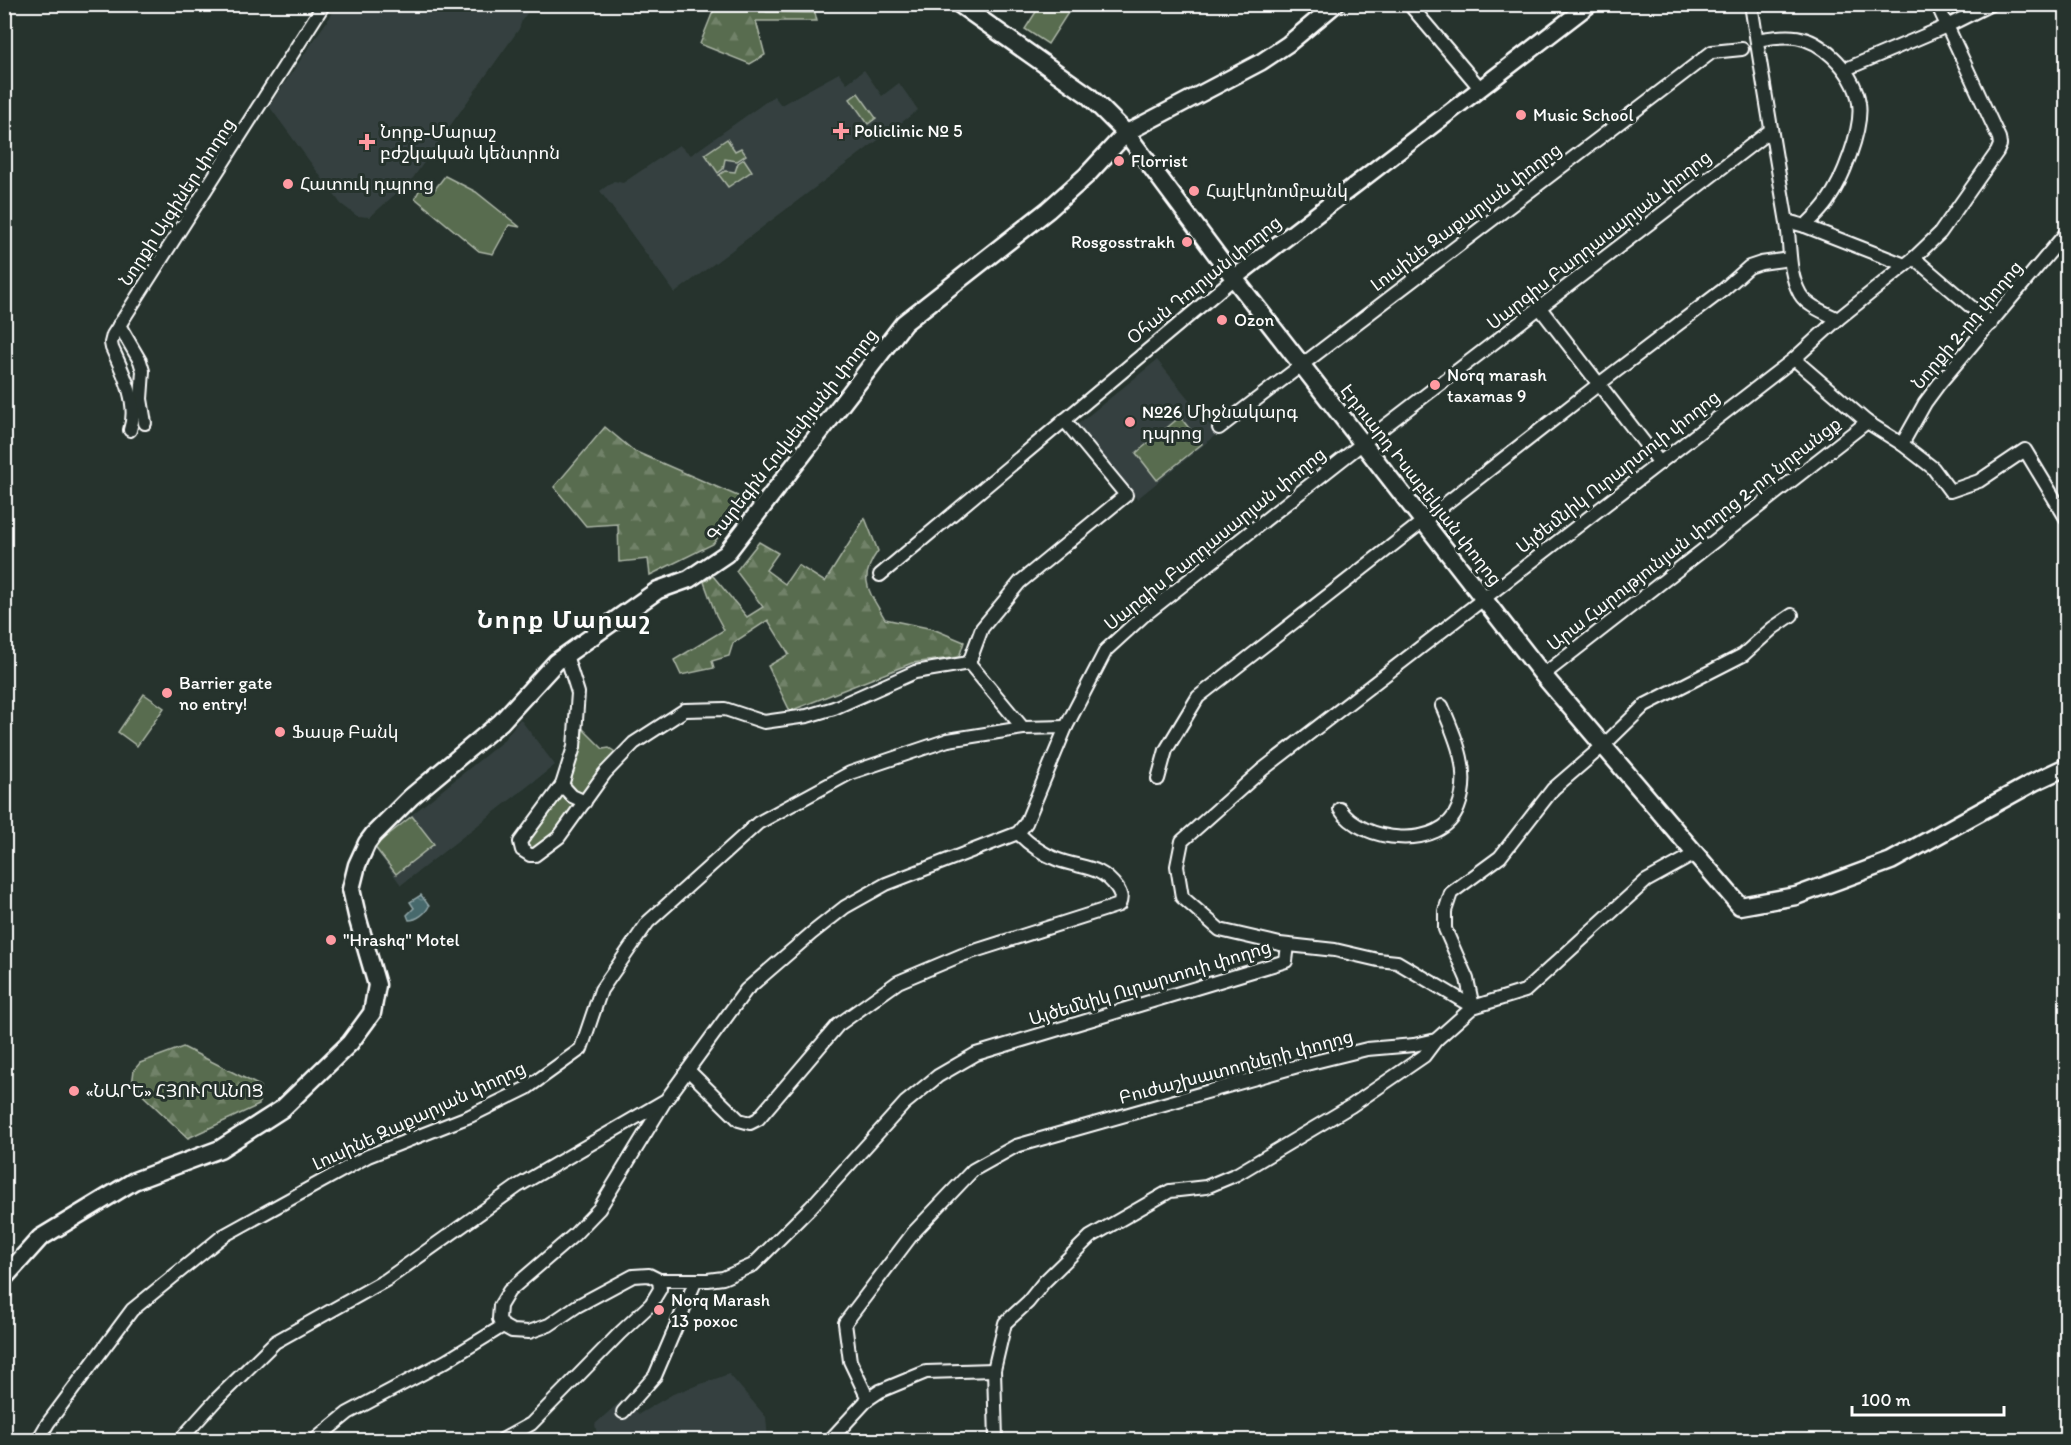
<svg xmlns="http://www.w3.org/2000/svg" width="2071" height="1445" font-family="Itim,'Noto Sans Armenian',sans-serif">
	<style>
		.built { fill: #354140 }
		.green { fill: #586c4f; stroke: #acb6a7; stroke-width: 1.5 }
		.forest { fill: url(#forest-firs); stroke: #acb6a7; stroke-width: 1.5 }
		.water { fill: url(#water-ripples); stroke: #90a5a7; stroke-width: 1.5 }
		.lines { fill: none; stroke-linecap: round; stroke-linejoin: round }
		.minor-casing { stroke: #fff; stroke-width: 16 }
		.tertiary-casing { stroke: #fff; stroke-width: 20 }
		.secondary-casing { stroke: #fff; stroke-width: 21 }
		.minor { stroke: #26332d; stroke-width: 12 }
		.tertiary { stroke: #26332d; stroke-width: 15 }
		.secondary { stroke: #26332d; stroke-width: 16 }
		.poi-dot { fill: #ff9aa2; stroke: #26332d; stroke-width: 2 }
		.labels { text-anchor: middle; stroke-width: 6; stroke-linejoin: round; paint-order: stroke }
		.poi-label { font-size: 18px; fill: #fff; stroke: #26332d; text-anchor: start }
		.street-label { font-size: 18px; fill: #fff; stroke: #26332d }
		.district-label { font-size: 24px; font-weight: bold; letter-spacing: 1.5px; fill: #fff; stroke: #26332d }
	</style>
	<defs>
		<pattern id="forest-firs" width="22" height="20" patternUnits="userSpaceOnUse" patternTransform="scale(1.5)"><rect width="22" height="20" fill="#586c4f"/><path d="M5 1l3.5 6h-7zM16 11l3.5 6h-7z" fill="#718269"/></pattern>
		<pattern id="water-ripples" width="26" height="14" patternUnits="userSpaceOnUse" patternTransform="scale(1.5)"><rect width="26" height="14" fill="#46696c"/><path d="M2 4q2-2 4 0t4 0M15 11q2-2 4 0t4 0" fill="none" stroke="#628082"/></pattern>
	</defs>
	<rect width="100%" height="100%" fill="#26332d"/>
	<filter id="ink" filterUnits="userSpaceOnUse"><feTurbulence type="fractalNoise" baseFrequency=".0167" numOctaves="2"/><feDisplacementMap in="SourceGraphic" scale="12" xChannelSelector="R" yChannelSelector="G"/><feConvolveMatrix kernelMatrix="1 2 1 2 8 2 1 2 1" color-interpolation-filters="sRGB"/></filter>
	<g filter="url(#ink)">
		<!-- built -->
		<g class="built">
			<polygon points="338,5 533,5 522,20 519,29 413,178 370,217 357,216 341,204 269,106"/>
			<polygon points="864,70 882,96 899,83 918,110 675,293 600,191 614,181 623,183 679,145 691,155 774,96 781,105 839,73 847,83"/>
			<polygon points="1157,360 1217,434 1137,499 1077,425"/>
			<polygon points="520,719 555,765 401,885 373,846 502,742"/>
			<polygon points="729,1374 766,1417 768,1440 598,1440 595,1424 623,1399 639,1414 673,1394"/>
		</g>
		<!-- green -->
		<g class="green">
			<polygon points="1041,4 1073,5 1048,44 1025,29"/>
			<polygon points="858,93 876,118 868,124 850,99"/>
			<polygon points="727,139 735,151 741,148 746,155 737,161 725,159 723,169 718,173 705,154"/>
			<polygon points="744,159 752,171 728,187 719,175 725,171 735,172 738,163"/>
			<polygon points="445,176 476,192 520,227 509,225 493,254 479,251 415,198 424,182 435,189"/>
			<polygon points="1180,417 1202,444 1157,480 1136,453"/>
			<polygon points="144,694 164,708 137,746 118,732"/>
			<polygon points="583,729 603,749 609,748 615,752 615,756 584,797 580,797 568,785 582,740"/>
			<polygon points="562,796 570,798 576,805 553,838 533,851 527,848 524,840"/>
			<polygon points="412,816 434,844 396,874 374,846"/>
		</g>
		<!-- forest -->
		<g class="forest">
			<polygon points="709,5 750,5 767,12 815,13 817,21 756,21 765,55 750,64 700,44 714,9"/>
			<polygon points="605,427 634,451 747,500 713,544 650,575 648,559 619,562 618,524 586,526 554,487"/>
			<path d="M 865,518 L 878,551 C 857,580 869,591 885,619 L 933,629 L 964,642 L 959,657 L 912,663 L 790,711 L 768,666 L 789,654 L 768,620 L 733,643 L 729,656 L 712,661 L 714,668 L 681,675 L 674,660 L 724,630 L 716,615 L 704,582 L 713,576 L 747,617 L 763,607 L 736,571 L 759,542 L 778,553 L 766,570 L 785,584 L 798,565 L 825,582 Z"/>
			<polygon points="183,1047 260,1086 259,1105 188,1138 132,1085 134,1070 140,1063"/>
		</g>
		<!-- water -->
		<path class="water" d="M 421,895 L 429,906 C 426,913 417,920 409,920 L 407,915 L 414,908 L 410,902 Z"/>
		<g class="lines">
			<!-- minor casing -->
			<g class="minor-casing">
				<g id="minor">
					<polyline points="1409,4 1480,88"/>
					<path d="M 1751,4 C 1762,76 1774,146 1786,217 C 1791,242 1787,271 1800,294 C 1807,306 1826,313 1838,319"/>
					<path d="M 1757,40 C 1788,34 1808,33 1833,57 C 1845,68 1857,86 1859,103 C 1863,129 1842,181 1827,202 C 1821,211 1813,218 1805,226"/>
					<polyline points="1846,69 1947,26 1991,4"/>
					<polyline points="1787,221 1805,226 1905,265"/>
					<polyline points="1914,258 1991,324"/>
					<polyline points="1540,308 1660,463"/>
					<polyline points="119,325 140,361 143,371 141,399 145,423"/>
					<polyline points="1794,359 1867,422 1902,444 1933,468 1950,491 1979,481 2025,450 2066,518"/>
					<polyline points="1219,428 1712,52 1742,49"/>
					<path d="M 130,430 C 139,403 123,372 112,348 L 111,343 L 113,335 L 324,4"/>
					<polyline points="1902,444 1925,403 1939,384 2066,233"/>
					<polyline points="880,575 1234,278"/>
					<polyline points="566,655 578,693 574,747 562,785 520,842 522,850 530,855 535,855 559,837 605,773 634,743 685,710 725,709 764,722 807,716 834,708 915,672 969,663"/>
					<polyline points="969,663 982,628 1020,582 1126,495 1064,420"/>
					<polyline points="969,663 1023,728"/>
					<polyline points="1543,675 1867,422"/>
					<polyline points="1158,779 1166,750 1198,697 1599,384 1723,290 1749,267 1761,263 1790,259"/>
					<polyline points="562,785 572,796 585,802"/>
					<path d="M 1340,809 C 1361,843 1442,851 1458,808 C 1472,773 1456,738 1442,706"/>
					<polyline points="1473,1007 1397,962 1378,960 1335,950 1280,944 1220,930 1182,897 1177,866 1182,841 1262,770 1794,359 1838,319 1914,258 1940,233 1997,152 2000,145 1999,138 1937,4"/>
					<polyline points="1473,1007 1467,979 1445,929 1445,911 1451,893 1500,857 1553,789 1604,745 1645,705 1743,655 1773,628 1792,615"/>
					<path d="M 688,1070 L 739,1120 L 750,1123 L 758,1119 L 838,1025 L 898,982 L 962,955 L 1119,905 C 1122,898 1121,894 1117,888 C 1100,864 1081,869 1056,859 C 1041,853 1029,844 1018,833"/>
					<polyline points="659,1280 708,1280 723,1278 753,1265 811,1207 905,1103 938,1076 976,1054 1286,961 1288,945"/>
					<polyline points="659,1280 649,1275 633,1276 577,1306 549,1325 529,1332 512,1331 503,1326 499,1319 500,1306 509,1291 574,1235 599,1209 665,1101"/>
					<polyline points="868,1399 850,1361 845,1323 914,1232 973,1170 1016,1146 1298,1066 1367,1049 1414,1045 1436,1040 1473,1007 1525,991 1646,881 1695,854"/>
					<polyline points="623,1412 655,1376 696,1280"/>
					<polyline points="38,1440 48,1423 132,1310 223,1236 368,1156 470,1116 527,1088 581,1049 601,990 648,922 758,823 850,773 948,740 1023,728 1066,727"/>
					<polyline points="180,1440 217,1399 275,1342 386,1280 518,1186 666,1100 746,990 812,933 845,907 886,884 1018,833 1026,823 1066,727 1106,650 1142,617 1363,443 1771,130"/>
					<polyline points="315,1440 348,1413 446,1361 503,1326"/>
					<polyline points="502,1440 531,1424 620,1333 651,1304 660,1289 659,1280"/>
					<polyline points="830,1440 868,1399 880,1391 926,1372 994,1370"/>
					<polyline points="996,1440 994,1370 1005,1323 1028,1302 1044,1282 1090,1237 1170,1191 1206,1187 1237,1174 1351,1106 1424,1056 1436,1040"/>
				</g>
			</g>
			<!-- tertiary casing -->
			<g class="tertiary-casing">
				<g id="tertiary">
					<polyline points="1126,133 1261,62 1288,44 1336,4"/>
					<polyline points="1234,278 1590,4"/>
				</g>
			</g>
			<!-- secondary casing -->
			<g class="secondary-casing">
				<g id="secondary">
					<polyline points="959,4 1088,95 1126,133 1234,278 1543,675 1740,906 1796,896 1891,861 2034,782 2066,767"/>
					<polyline points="4,1278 40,1238 134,1181 220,1149 282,1109 350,1043 372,1013 377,985 358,920 351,889 357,865 367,843 373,835 411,797 501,722 556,662 658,590 689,579 726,554 904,323 1048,210 1087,175 1126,133"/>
				</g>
			</g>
			<!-- minor -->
			<use href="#minor" class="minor"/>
			<!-- tertiary -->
			<use href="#tertiary" class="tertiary"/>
			<!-- secondary -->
			<use href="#secondary" class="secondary"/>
		</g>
	</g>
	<!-- markers -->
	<g class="poi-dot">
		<circle cx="1521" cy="115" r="6"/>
		<path d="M838 122h6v6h6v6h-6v6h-6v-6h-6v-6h6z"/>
		<path d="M364 133h6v6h6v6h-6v6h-6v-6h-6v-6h6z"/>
		<circle cx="1119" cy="161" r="6"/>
		<circle cx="288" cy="184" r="6"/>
		<circle cx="1194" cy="191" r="6"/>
		<circle cx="1187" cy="242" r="6"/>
		<circle cx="1222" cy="320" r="6"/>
		<circle cx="1435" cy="385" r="6"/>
		<circle cx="1130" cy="422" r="6"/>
		<circle cx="167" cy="693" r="6"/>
		<circle cx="280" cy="732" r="6"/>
		<circle cx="331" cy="940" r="6"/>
		<circle cx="74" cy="1091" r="6"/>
		<circle cx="659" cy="1310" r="6"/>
	</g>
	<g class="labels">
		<!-- poi labels -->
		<g class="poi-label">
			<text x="1533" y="121">Music School</text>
			<text x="854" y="137">Policlinic № 5</text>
			<text x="380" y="138">Նորք-Մարաշ<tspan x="380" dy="21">բժշկական կենտրոն</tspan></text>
			<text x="1131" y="167">Florrist</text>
			<text x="300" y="190">Հատուկ դպրոց</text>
			<text x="1206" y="197">Հայէկոնոմբանկ</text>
			<text x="1175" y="248" text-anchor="end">Rosgosstrakh</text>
			<text x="1234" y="326">Ozon</text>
			<text x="1447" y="381">Norq marash<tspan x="1447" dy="21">taxamas 9</tspan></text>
			<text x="1142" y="418">№26 Միջնակարգ<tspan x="1142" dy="21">դպրոց</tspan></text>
			<text x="179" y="689">Barrier gate<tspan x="179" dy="21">no entry!</tspan></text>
			<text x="292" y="738">Ֆասթ Բանկ</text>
			<text x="343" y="946">"Hrashq" Motel</text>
			<text x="86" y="1097">«ՆԱՐԵ» ՀՅՈՒՐԱՆՈՑ</text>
			<text x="671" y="1306">Norq Marash<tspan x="671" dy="21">13 poxoc</tspan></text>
		</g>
		<!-- street labels -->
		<g class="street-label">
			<text transform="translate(177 202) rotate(-57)" y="6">Նորքի Այգիներ փողոց</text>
			<text transform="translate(1466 217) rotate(-37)" y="6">Լուսինե Զաքարյան փողոց</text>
			<text transform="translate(1599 240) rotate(-38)" y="6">Սարգիս Բաղդասարյան փողոց</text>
			<text transform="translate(1204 280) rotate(-39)" y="6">Օհան Դուրյան փողոց</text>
			<text transform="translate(1967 325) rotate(-50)" y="6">Նորքի 2-րդ փողոց</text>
			<text transform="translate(792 435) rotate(-52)" y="6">Գարեգին Հովսեփյանի փողոց</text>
			<text transform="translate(1618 472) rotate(-38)" y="6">Այծեմնիկ Ուրարտուի փողոց</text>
			<text transform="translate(1421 485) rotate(52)" y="6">Էդուարդ Իսաբեկյան փողոց</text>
			<text transform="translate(1694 534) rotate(-38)" y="6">Արա Հարությունյան փողոց 2-րդ նրբանցք</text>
			<text transform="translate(1215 539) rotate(-39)" y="6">Սարգիս Բաղդասարյան փողոց</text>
			<text transform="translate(1150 983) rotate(-17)" y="6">Այծեմնիկ Ուրարտուի փողոց</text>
			<text transform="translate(1236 1067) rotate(-15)" y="6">Բուժաշխատողների փողոց</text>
			<text transform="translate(419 1116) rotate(-25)" y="6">Լուսինե Զաքարյան փողոց</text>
		</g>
		<!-- district labels -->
		<g class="district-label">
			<text x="564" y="628">Նորք Մարաշ</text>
		</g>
	</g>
	<!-- margin -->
	<rect width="2071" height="1445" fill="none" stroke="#26332d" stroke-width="24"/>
	<rect x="12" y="12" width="2047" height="1421" fill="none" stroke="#fff" stroke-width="2" filter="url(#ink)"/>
	<!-- scale -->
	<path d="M1852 1406v9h152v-9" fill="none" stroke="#ffffff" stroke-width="3"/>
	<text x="1861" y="1406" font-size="18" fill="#ffffff" stroke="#26332d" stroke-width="4.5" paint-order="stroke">100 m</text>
</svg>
